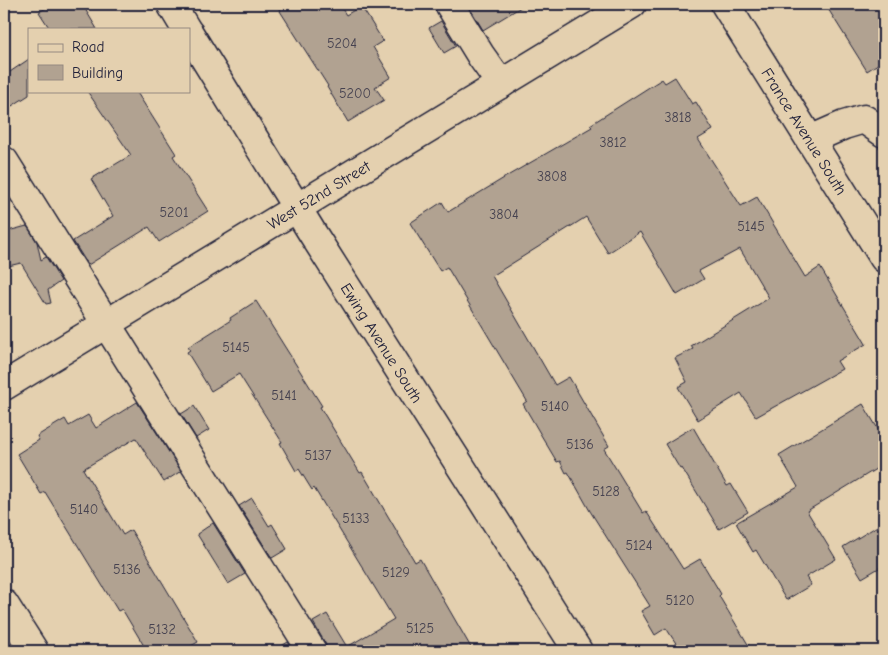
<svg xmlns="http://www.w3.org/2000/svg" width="888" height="655" font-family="'Comic Neue',sans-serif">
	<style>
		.building { fill: #b1a291; stroke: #22223b }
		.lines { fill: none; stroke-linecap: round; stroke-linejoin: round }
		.minor-casing { stroke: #22223b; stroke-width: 31 }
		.major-casing { stroke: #22223b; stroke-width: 31 }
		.minor { stroke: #e4d0af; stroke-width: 28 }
		.major { stroke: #e4d0af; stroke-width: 28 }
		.labels { text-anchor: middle; stroke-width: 4; stroke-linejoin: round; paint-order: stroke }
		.number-label { font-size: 14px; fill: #464250 }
		.street-label { font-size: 16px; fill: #22223b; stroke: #e4d0af }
	</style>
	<rect width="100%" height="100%" fill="#e4d0af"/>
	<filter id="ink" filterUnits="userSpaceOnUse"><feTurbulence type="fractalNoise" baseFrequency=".02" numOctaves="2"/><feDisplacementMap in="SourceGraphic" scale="10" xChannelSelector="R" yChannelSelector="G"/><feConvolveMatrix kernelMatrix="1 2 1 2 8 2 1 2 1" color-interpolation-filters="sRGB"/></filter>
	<g filter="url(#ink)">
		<!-- building -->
		<g class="building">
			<polygon points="53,4 82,4 97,29 50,29 39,12"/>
			<polygon points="277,4 339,4 346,15 361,6 383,41 373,47 391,77 375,87 384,100 348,122 327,87 328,86 280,11 281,11"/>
			<polygon points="471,4 526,4 483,30 468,5"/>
			<polygon points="825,4 884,4 884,60 867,71"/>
			<polygon points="441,21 456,46 444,53 429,28"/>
			<polygon points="29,59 29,95 4,111 4,76"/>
			<polygon points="675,77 692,104 696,102 713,130 698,139 741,206 757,197 805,277 820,267 866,344 837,361 842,369 756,417 741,393 698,420 678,387 687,382 675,358 693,349 691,346 769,298 740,249 699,271 704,279 677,295 640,232 608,253 586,217 492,276 555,385 569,377 609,446 604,449 643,513 646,511 683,569 700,559 721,594 719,596 752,651 681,651 666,628 655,635 641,611 650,606 590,511 568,472 566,473 560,461 557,462 541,435 523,404 527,401 447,267 440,271 410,223 442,202 448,212 509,175 592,127 590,125 662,79 665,83"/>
			<polygon points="87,91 136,91 176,154 173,156 208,211 159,242 149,227 88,265 73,241 113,216 91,179 131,155"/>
			<polygon points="27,226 37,242 41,260 46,257 61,281 48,290 51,303 46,304 21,263 4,267 4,232"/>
			<polygon points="256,301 322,406 320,407 360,473 362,472 415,562 420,559 473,651 327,651 325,643 313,622 327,614 347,647 394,619 314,488 312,490 299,469 296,471 280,443 282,442 239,374 211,391 187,352 190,350 188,347 231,320 230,318"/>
			<polygon points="137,402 181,471 164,482 136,438 83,469 123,535 131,530 198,642 182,651 147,651 122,609 118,611 45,492 41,494 17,454 39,440 37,436 65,419 69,426 88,415 96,428"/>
			<polygon points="863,404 884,439 884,464 807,511 836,559 806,577 811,585 786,600 756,550 753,552 736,523 798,487 779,455"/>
			<polygon points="194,406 209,430 196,438 181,414"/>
			<polygon points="693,427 727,486 731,484 748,512 719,529 682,468 680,469 665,444"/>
			<polygon points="252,498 269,526 272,524 287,549 272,558 239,506"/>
			<polygon points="884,522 884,565 862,578 843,547"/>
			<polygon points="213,523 245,574 228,584 197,534"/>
			<polygon points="288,642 294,651 273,651"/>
		</g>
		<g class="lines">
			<!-- minor casing -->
			<g class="minor-casing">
				<g id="minor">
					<polyline points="171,4 186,29"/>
					<polyline points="449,4 481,56 501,84"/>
					<path id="s1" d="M 189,33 L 313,234 L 578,651"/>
					<polyline points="810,140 844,125 864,119 884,133"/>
					<polyline points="4,161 312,651"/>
					<path id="s2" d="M 4,386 L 632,4"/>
					<polyline points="4,604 34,651"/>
				</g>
			</g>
			<!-- major casing -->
			<g class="major-casing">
				<g id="major">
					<path id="s3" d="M 725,4 L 884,258"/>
				</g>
			</g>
			<!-- minor -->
			<use href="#minor" class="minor"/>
			<!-- major -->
			<use href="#major" class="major"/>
		</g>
	</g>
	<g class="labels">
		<!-- number labels -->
		<g class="number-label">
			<text x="342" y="48">5204</text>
			<text x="355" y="98">5200</text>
			<text x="678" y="122">3818</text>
			<text x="613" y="147">3812</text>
			<text x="552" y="181">3808</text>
			<text x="174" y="217">5201</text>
			<text x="504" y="219">3804</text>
			<text x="751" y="231">5145</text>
			<text x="236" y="352">5145</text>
			<text x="284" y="400">5141</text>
			<text x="555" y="411">5140</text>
			<text x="580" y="449">5136</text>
			<text x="318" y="460">5137</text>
			<text x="606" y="496">5128</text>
			<text x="84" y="514">5140</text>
			<text x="356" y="523">5133</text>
			<text x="639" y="550">5124</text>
			<text x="127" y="574">5136</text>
			<text x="396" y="577">5129</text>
			<text x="680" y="605">5120</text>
			<text x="420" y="633">5125</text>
			<text x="162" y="634">5132</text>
		</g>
		<!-- street labels -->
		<g class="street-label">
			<text dy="6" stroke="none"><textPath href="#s3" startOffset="150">France Avenue South</textPath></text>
			<text dy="6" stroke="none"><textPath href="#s2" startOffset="368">West 52nd Street</textPath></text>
			<text dy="6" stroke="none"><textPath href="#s1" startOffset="365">Ewing Avenue South</textPath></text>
		</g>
	</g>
	<!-- margin -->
	<rect width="888" height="655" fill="none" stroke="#e4d0af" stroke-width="20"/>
	<rect x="10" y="10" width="868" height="635" fill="none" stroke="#22223b" stroke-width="2" filter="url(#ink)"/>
	<!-- legend -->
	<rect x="28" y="28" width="162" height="65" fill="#e4d0af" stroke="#968a81"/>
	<rect x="38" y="44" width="25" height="8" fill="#e4d0af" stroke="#968a81"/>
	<text x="72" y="52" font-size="15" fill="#22223b">Road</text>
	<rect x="38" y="65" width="25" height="15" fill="#b1a291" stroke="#968a81"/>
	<text x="72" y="78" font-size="15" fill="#22223b">Building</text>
</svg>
